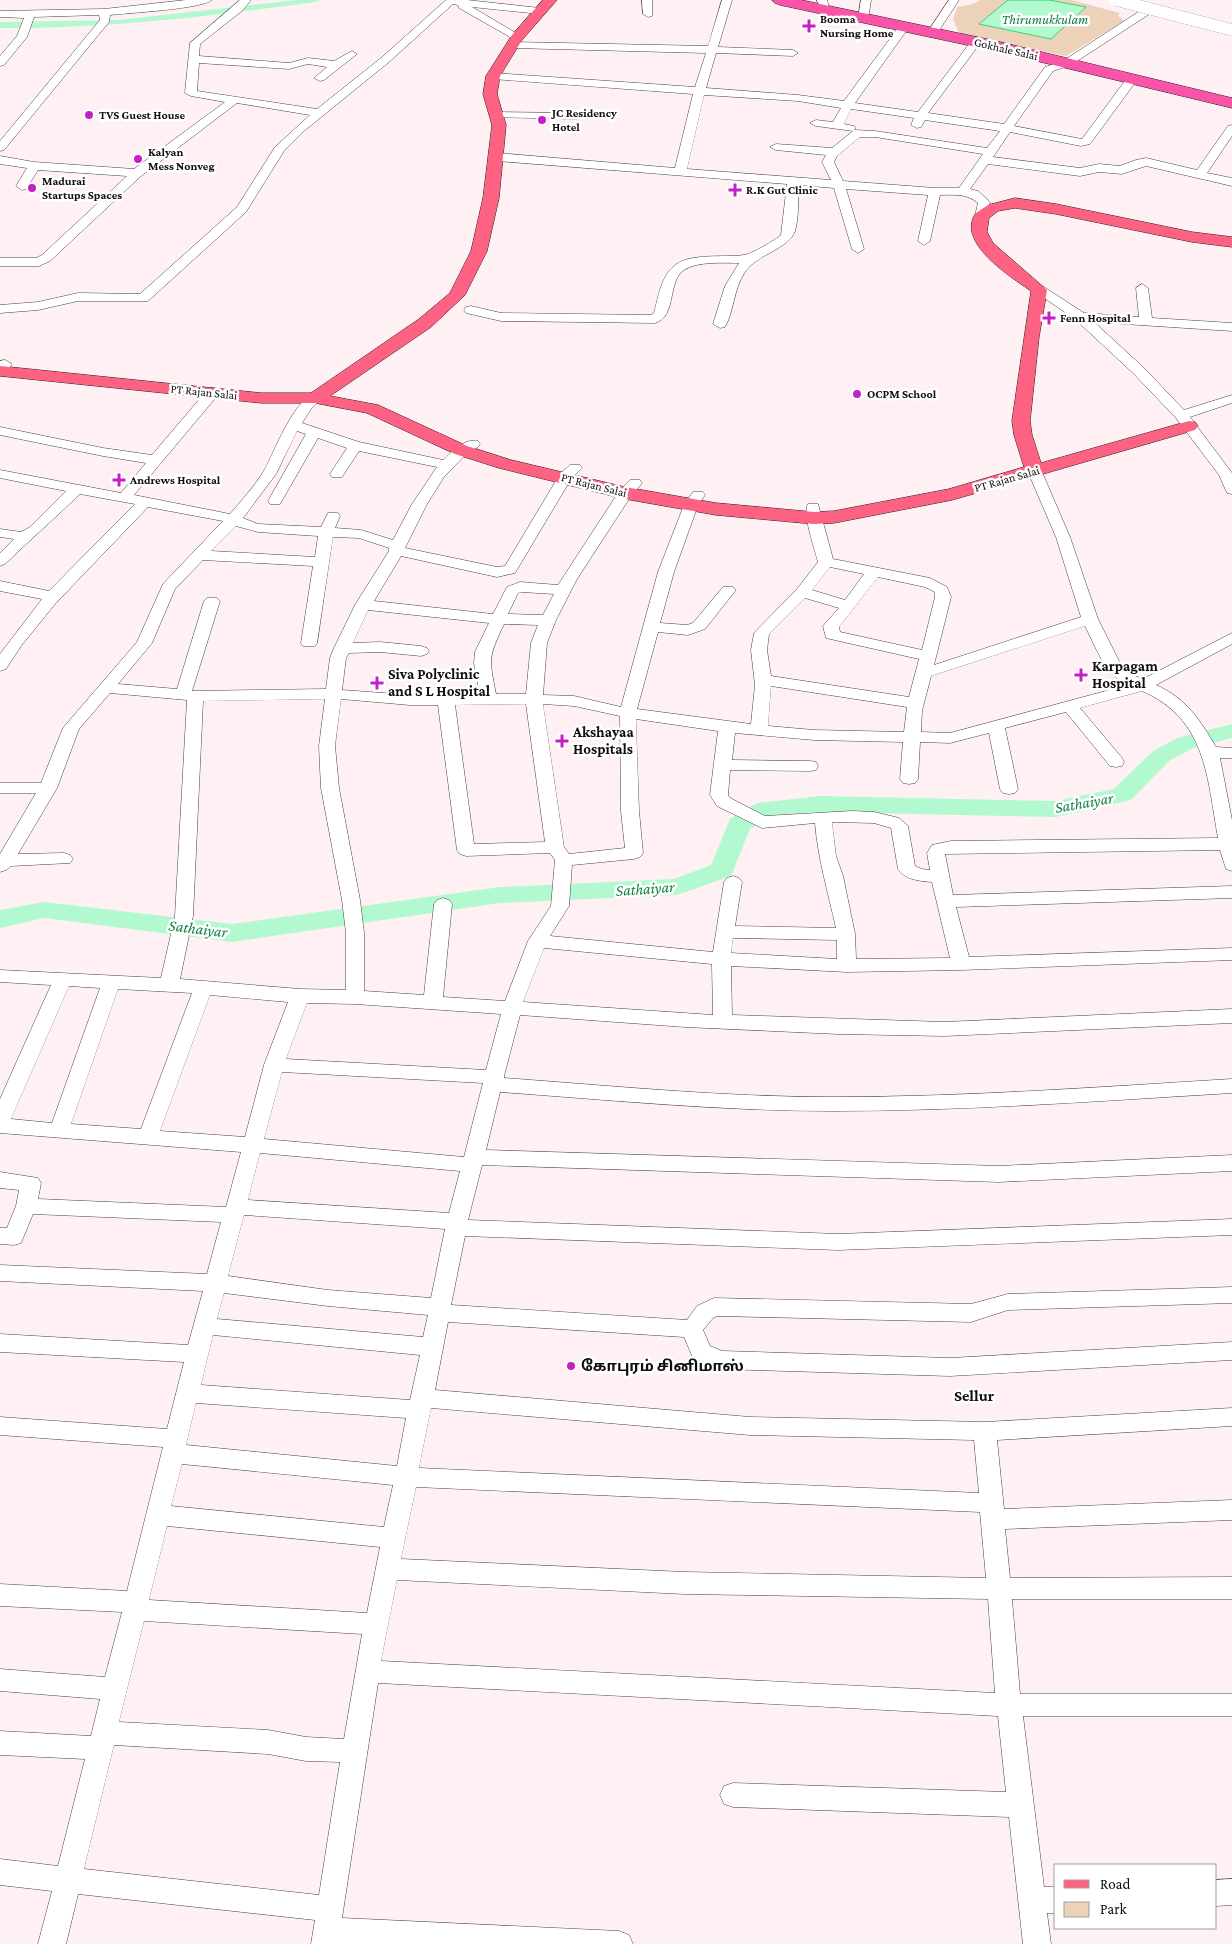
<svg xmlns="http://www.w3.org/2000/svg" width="1232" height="1944" font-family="'Crimson Pro','Noto Sans Tamil',serif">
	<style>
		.green { fill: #ecd2b8 }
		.water { fill: #b3f9cf; stroke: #37d379 }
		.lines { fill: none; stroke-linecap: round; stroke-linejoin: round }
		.canal { fill: #b3f9cf; fill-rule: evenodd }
		.river { fill: #b3f9cf; fill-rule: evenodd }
		.minor-casing { stroke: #424242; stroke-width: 1 }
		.major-casing { stroke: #202020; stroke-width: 1 }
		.highway-casing { stroke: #202020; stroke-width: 1 }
		.minor { fill: #fff; fill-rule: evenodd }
		.major { fill: #fe6283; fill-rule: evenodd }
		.highway { fill: #fa54a9; fill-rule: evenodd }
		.minor-bridge-casing { stroke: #424242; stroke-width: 12; stroke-linecap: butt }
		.minor-bridge { stroke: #fff; stroke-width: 12 }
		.poi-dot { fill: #c320c6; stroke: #fff; stroke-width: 2 }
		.labels { text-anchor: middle; stroke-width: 5; stroke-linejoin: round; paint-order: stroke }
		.far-poi-label { font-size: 12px; font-weight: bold; fill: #0f0f0f; stroke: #fff; text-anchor: start }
		.far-street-label { font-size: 12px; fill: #0f0f0f; stroke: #fff }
		.far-water-label { font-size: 14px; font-style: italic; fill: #128246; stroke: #fff }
		.poi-label { font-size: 15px; font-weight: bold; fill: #0f0f0f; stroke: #fff; text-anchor: start }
		.water-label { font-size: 16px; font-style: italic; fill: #128246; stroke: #fff }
		.neighbourhood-label { font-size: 16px; font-weight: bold; fill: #0f0f0f; stroke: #fff }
	</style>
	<rect width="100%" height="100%" fill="#fff1f3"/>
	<!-- green -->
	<polygon class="green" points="980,0 1071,0 1120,13 1118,15 1124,21 1066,56 963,35 958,31 953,19 957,7 973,4"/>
	<!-- water -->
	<polygon class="water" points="1008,0 1049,0 1086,7 1051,39 979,24"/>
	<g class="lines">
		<!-- canal -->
		<path class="canal" d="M 297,0 L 320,0 L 316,2 C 211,16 106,29 0,28 L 0,22 L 119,20 Z"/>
		<!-- river -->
		<polygon class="river" points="1232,724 1232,738 1193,748 1169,761 1131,800 1056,817 821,812 772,815 750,829 731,876 677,895 500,903 232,942 44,918 0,928 0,910 44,902 232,924 500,887 674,879 711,865 730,819 757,803 821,796 1056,801 1114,789 1153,751 1177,738"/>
		<!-- minor casing -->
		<g class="minor-casing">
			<g id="minor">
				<path d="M 186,0 L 212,0 C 202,9 127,13 110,15 L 109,22 L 4,150 L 0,151 L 0,141 L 100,20 L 99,15 L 34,17 L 27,37 L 4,65 L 0,66 L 0,56 L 17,36 L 24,18 L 0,17 L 0,11 L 104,9 Z"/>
				<polygon points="240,0 251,0 243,10 200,44 199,56 289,63 308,58 334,61 352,51 357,54 324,80 320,81 314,78 327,67 308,64 289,69 199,63 197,91 317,109 381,58 446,0 467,0 540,8 545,11 540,14 472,7 521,36 522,38 517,41 459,8 458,5 453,4 389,62 304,131 284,151 246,212 148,301 78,301 38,310 0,313 0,305 38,302 78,293 140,294 237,207 275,147 310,115 237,103 141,176 50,261 39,266 0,266 0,258 36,258 42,255 127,176 38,170 26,189 22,190 16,186 27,168 0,164 0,156 34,162 134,169 225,102 191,96 185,93 190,43"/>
				<polygon points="642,0 652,0 652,16 648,17 643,14"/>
				<path d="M 722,0 L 732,0 L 718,47 L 793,50 L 798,53 L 793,56 L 716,53 L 706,88 L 798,95 L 844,101 L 900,25 L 904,24 L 909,27 L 855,103 L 918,112 L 972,40 L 976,39 L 981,42 L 928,113 L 1004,124 L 1045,67 L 1063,61 L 1149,5 L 1157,5 L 1158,7 L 1157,9 L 1071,65 L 1053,71 L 1014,126 L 1082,139 L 1127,78 L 1135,78 L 1137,80 L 1090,144 L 1081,146 L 1010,132 L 993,157 L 1080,168 L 1099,164 L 1120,166 L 1136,160 L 1146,158 L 1197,170 L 1228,126 L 1232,125 L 1232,136 L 1207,173 L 1232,178 L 1232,186 L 1146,166 L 1122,174 L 1099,172 L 1080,176 L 988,164 L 970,189 L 978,191 L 990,202 L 985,219 L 977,219 L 975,216 L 978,203 C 966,193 955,195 940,195 L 930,241 L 924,245 L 918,241 L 928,195 L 846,189 L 864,249 L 858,253 L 852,249 L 834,188 L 799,185 C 798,199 799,218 795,231 C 789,249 757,254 745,272 C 733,290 734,312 725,327 L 720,328 L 713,324 L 725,286 L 739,263 C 722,263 698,261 684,270 C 667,281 677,317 655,323 L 501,321 L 466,313 L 464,310 L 466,307 L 471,306 L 501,313 L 651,315 L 654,313 C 658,298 661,277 673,267 C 688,252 725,258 744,255 C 750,255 777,239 781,235 L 787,184 L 497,161 L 491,157 L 497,153 L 675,168 L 693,94 L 493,79 L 488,76 L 493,73 L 695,87 L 706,53 L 512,48 L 507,45 L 512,42 L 708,46 ZM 704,95 L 798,101 L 841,108 L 833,122 L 816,120 L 810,123 L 816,126 L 853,131 L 832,148 L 776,144 L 770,147 L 776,150 L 826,155 L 822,162 L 831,180 L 687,169 ZM 851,109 L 914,118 L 911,125 L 917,128 L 921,127 L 925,120 L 1000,131 L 987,148 L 875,131 L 854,130 L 856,128 L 854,126 L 844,124 ZM 860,137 L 875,137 L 983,154 L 959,188 L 935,188 L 843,181 L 834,162 L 837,156 Z"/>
				<polygon points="817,0 827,0 830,10 829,12 821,12"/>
				<polygon points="861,0 871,0 868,19 863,22 858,19"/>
				<polygon points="949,0 959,0 936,35 928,35 927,33"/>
				<polygon points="496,112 576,113 582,116 576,119 492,117 490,115 492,113"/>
				<polygon points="1142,284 1148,288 1152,318 1232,323 1232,331 1094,322 1144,368 1184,410 1232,395 1232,403 1190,417 1232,473 1232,494 1227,493 1219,475 1176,418 1134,374 1076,320 1033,290 1034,287 1044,287 1084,313 1139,317 1136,288"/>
				<polygon points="5,360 12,364 5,373 0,374 0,361"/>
				<path d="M 213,388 L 218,389 L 220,392 L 218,395 L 134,495 L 230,514 C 241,501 253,488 262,474 C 274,455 292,400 315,394 L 322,398 L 311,409 L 302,423 L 359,442 L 443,460 C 452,451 465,438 478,441 L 480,444 L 478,447 L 466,454 L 444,477 L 427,504 L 405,548 L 497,567 L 505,566 L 560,474 L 570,465 L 580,465 L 582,468 L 571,479 L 515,573 L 497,577 L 401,556 L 374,601 L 493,614 L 507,587 L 520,582 L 558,585 L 620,490 L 630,480 L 640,480 L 642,483 L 631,496 L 577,579 L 556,620 L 547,643 L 543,695 L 574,696 L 621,707 L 658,572 L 684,505 L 693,492 L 703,492 L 705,495 L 698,505 L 674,572 L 660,623 L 687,625 L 693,623 L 723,587 L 733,587 L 736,590 L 705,629 L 688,635 L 658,632 L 637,709 L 751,724 L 755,685 L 751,650 L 754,633 L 797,589 L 818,562 C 815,550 802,514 808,504 L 818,504 L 833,559 L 930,578 L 947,587 L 951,597 L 934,665 L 1081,617 L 1056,537 L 1028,472 L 1030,469 L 1040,469 L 1042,472 L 1070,537 L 1098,619 L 1121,665 L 1132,675 L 1143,679 L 1232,633 L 1232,644 L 1156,685 C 1186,698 1200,720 1216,747 L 1232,748 L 1232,758 L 1220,758 L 1232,820 L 1232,871 L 1226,869 L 1220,850 L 945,854 L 953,895 L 1232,886 L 1232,898 L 956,907 L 969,957 L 1232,948 L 1232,960 L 961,970 L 847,972 L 731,966 L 732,1015 L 944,1022 L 1232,1009 L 1232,1023 L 944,1036 L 838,1034 L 685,1027 L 520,1015 L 504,1076 L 504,1078 C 614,1086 723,1097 832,1097 C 966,1097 1099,1087 1232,1079 L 1232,1093 C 1099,1101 966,1111 832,1111 C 721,1111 611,1100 500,1092 L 486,1150 L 999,1166 L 1232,1155 L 1232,1171 L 999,1182 L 482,1165 L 468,1220 L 838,1234 L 1232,1219 L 1232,1235 L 838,1250 L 465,1236 L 451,1305 L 687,1320 L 697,1306 L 714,1298 L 971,1304 L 1008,1294 L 1232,1287 L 1232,1303 L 1008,1310 L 971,1322 L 717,1316 L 713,1318 L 703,1330 L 710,1346 L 722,1351 L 950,1358 L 1232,1342 L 1232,1360 L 950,1376 L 720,1369 L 693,1358 L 684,1337 L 448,1322 L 435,1390 L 750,1417 L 985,1422 L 1232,1408 L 1232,1426 L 997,1440 L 1004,1509 L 1232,1500 L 1232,1520 L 1005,1529 L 1010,1578 L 1232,1577 L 1232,1599 L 1012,1599 L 1020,1694 L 1232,1694 L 1232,1716 L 1023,1716 L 1044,1887 L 1056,1887 L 1056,1913 L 1047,1913 L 1051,1944 L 1023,1944 L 1009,1817 L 733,1807 L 724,1804 L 720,1795 L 724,1786 L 733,1783 L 1006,1792 L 998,1716 L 378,1683 L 342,1918 L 619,1931 L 629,1935 L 633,1944 L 311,1944 L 315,1920 L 78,1894 L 66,1944 L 38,1944 L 52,1891 L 0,1885 L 0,1859 L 58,1866 L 85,1759 L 0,1755 L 0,1731 L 91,1736 L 100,1699 L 0,1691 L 0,1669 L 105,1677 L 122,1612 L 0,1606 L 0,1584 L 127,1591 L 163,1447 L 0,1435 L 0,1417 L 167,1429 L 184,1362 L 0,1352 L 0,1334 L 188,1345 L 203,1291 L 0,1281 L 0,1265 L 207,1274 L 221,1222 L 33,1214 L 21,1243 L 14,1245 L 0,1244 L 0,1228 L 7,1228 L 16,1206 L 19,1190 L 0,1188 L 0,1172 L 38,1178 L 41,1183 L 38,1199 L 226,1207 L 241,1152 L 0,1133 L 0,1099 L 51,985 L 0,982 L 0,970 L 161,978 L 175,916 L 187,700 L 110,693 L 79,729 L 57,788 L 18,854 L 64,853 L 70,855 L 73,859 L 70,863 L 11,866 L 6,870 L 0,872 L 0,854 L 36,793 L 0,793 L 0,783 L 41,783 L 63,728 L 137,642 L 163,584 L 223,521 L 148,507 L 55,604 L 21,646 L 6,669 L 0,671 L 0,654 L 42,599 L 0,591 L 0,581 L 49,591 L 135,504 L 80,494 C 55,518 30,540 5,564 L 0,566 L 0,553 L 14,539 L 0,537 L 0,529 L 21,532 L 30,527 L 66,491 L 0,478 L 0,470 L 121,493 L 146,463 L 103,456 L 0,435 L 0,427 L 103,448 L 152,455 L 208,389 ZM 297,431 L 306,434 L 268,501 L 270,504 L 280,504 L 318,438 L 347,448 L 330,474 L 332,477 L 342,477 L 359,451 L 437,467 L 412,504 L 393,540 L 361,530 L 335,528 L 340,516 L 338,513 L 328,513 L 321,527 L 258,524 L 243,518 L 276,474 ZM 236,526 L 258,532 L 318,536 L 315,557 L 211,551 ZM 333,537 L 359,538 L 389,548 L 389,551 L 355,605 L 334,648 L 330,658 L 326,689 L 192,691 L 220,601 L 217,598 L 207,598 L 204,601 L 177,689 L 118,684 L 152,643 L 175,589 L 203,560 L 313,566 L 301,643 L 303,646 L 315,646 L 317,643 ZM 830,567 L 864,574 L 845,600 L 812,590 ZM 878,577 L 925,587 L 935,592 L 935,597 L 922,650 L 840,632 L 839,627 ZM 522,592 L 554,594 L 543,615 L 508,614 L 518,593 ZM 805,598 L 839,608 L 823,626 L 826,638 L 919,659 L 909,697 L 771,676 L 767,650 L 769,634 ZM 368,610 L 489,623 L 475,652 L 474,663 L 480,695 L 410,695 L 342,690 L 346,658 L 349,653 L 380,652 L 421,656 L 427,654 L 429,651 L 427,648 L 421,646 L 380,642 L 353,643 ZM 504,624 L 538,625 L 531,643 L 526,694 L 496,694 C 489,658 488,658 504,624 ZM 1085,626 C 1096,647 1104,674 1128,685 L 950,733 L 921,732 L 922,711 L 931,676 ZM 771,686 L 907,707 L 904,732 L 814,730 L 768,726 ZM 1142,691 C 1207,719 1207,778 1218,838 L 951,841 L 932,845 L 927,853 L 930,870 L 922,869 L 915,866 L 908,826 L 899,818 L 874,812 L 852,811 L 765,816 L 730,798 L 728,795 L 730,770 L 810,771 L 816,770 L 818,766 L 816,762 L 810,761 L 732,760 L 735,733 L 814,740 L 903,742 L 900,779 L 903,783 L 909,784 L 915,783 L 918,779 L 920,742 L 950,743 L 989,733 L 1000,789 L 1003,793 L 1009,794 L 1015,793 L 1018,789 L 1005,728 L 1066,712 L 1110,766 L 1116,767 L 1122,766 L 1124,762 L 1122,758 L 1080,708 ZM 325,699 L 319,746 L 321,788 L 342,900 L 346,933 L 346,990 L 300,989 L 180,979 L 193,916 L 203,701 ZM 341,699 L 410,705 L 438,705 L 457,850 L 460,854 L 466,856 L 550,853 L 555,860 L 551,906 L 528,941 L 505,1001 L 443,997 L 452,904 L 449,900 L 443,898 L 437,900 L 434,904 L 424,995 L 364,991 L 364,933 L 360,900 L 339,788 L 335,746 ZM 526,704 L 545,842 L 474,844 L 455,705 ZM 543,704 L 574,706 L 620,716 L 621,811 L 625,848 L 569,854 L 564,847 ZM 636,719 L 718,731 L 710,795 L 717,806 L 762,828 L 815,823 C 818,859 828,892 836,928 L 735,926 L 742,882 L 739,878 L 733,876 L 727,878 L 724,882 L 713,952 L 550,936 L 569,906 L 572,865 L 634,859 L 640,857 L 643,853 L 639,811 ZM 832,822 L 874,823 L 891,828 L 898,869 C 905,880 920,881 932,882 L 950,958 L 856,959 L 855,934 L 843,876 L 836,856 ZM 733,938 L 837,940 L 837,959 L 731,953 ZM 544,948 L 712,964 L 713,1015 L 523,1002 ZM 69,986 L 100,988 L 52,1123 L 11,1119 ZM 118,989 L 192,993 L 141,1129 L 71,1124 ZM 210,995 L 288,1002 L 264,1065 L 245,1137 L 160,1131 ZM 307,1003 L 355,1004 L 501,1014 L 486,1070 L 286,1059 ZM 282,1072 L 483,1083 L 464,1157 L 264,1139 ZM 260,1153 L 460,1171 L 449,1213 L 248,1200 ZM 244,1215 L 445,1229 L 431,1298 L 328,1290 L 228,1276 ZM 224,1293 L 328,1306 L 428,1315 L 423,1337 L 217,1319 ZM 213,1335 L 420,1355 L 410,1400 L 201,1385 ZM 196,1403 L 406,1418 L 397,1466 L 186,1445 ZM 431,1408 L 750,1435 L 974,1440 L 979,1493 L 419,1468 ZM 182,1464 L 393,1485 L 384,1527 L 171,1506 ZM 416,1487 L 980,1512 L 986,1578 L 685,1572 L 401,1559 ZM 167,1526 L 380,1547 L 367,1613 L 149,1600 ZM 397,1580 L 685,1594 L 988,1599 L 995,1693 L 381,1661 ZM 144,1621 L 362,1634 L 344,1739 L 306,1737 L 268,1730 L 119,1722 ZM 114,1745 L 268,1754 L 306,1761 L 340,1762 L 319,1895 L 84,1869 Z"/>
				<polygon points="1232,1879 1232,1905 1216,1906 1216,1880"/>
			</g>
		</g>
		<!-- major casing -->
		<g class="major-casing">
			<path id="major" d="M 543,0 L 557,0 L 522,40 L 500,76 L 497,94 L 506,125 L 499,198 L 487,251 L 465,295 L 431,327 L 330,396 L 378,405 L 467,446 L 511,460 L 625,487 L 716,503 L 814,512 L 834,511 L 949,489 L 1024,467 L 1014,435 L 1012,421 L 1031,291 C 1011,277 955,242 976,213 L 988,205 L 1015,198 L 1056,204 L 1192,232 L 1232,237 L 1232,247 L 1192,242 L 1056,214 L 1015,208 L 998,211 L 989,218 L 987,232 L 993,243 L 1047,290 L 1039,337 L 1030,421 L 1032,435 L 1041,463 L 1189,421 L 1195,422 L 1198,426 L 1195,430 L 1043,474 L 1041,476 L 1032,477 L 952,500 L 834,523 L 814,524 L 716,515 L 625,499 L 499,468 L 455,454 L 367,413 L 315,403 L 261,403 L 0,376 L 0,366 L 261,393 L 311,393 L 419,319 L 450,293 L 471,251 L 483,198 L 492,125 L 483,94 L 486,76 L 512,35 Z"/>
		</g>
		<!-- highway casing -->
		<g class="highway-casing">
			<polygon id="highway" points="772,0 801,0 996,41 1232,98 1232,108 995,51 780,5 775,3"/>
		</g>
		<!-- minor -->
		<use href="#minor" class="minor"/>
		<!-- major -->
		<use href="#major" class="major"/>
		<!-- highway -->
		<use href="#highway" class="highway"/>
		<!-- minor-bridge casing -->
		<g class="minor-bridge-casing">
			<polyline id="minor-bridge" points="1116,0 1232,30"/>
		</g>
		<!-- minor-bridge -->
		<use href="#minor-bridge" class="minor-bridge"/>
	</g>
	<!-- markers -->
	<g class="poi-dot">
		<path d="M806.5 18.5h5v5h5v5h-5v5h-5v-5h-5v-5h5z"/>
		<circle cx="89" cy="115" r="5"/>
		<circle cx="542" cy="120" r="5"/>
		<circle cx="138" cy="159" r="5"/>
		<circle cx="32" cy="188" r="5"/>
		<path d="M732.5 182.5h5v5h5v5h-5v5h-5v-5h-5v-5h5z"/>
		<path d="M1046.5 310.5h5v5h5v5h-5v5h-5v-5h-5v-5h5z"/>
		<circle cx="857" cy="394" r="5"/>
		<path d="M116.5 472.5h5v5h5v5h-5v5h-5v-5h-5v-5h5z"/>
		<path d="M1078.5 667.5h5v5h5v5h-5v5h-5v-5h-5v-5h5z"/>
		<path d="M374.5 675.5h5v5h5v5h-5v5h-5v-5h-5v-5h5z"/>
		<path d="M559.5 733.5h5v5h5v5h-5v5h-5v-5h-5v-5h5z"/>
		<circle cx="571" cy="1366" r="5"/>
	</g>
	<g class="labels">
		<!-- far-poi labels -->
		<g class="far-poi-label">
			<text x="820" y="23">Booma<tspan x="820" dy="14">Nursing Home</tspan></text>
			<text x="552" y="117">JC Residency<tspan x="552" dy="14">Hotel</tspan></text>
			<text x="99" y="119">TVS Guest House</text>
			<text x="148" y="156">Kalyan<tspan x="148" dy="14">Mess Nonveg</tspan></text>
			<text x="42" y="185">Madurai<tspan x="42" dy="14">Startups Spaces</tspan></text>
			<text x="746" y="194">R.K Gut Clinic</text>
			<text x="1060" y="322">Fenn Hospital</text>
			<text x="867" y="398">OCPM School</text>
			<text x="130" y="484">Andrews Hospital</text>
		</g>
		<!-- far-street labels -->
		<g class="far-street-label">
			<text transform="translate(1006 49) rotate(13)" y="4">Gokhale Salai</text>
			<text transform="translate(204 392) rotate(6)" y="4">PT Rajan Salai</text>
			<text transform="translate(1007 479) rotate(-16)" y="4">PT Rajan Salai</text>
			<text transform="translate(594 485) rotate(14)" y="4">PT Rajan Salai</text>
		</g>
		<!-- far-water labels -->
		<g class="far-water-label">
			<text x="1045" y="24">Thirumukkulam</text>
		</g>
		<!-- poi labels -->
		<g class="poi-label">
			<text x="1092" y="671">Karpagam<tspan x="1092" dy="17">Hospital</tspan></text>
			<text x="388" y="679">Siva Polyclinic<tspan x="388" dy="17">and S L Hospital</tspan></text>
			<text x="573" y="737">Akshayaa<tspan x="573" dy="17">Hospitals</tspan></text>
			<text x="581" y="1371">கோபுரம் சினிமாஸ்</text>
		</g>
		<!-- water labels -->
		<g class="water-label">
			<text transform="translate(1084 802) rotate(-10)" y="6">Sathaiyar</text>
			<text transform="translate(645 888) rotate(-4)" y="6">Sathaiyar</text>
			<text transform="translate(198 928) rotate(7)" y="6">Sathaiyar</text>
		</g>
		<!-- neighbourhood labels -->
		<g class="neighbourhood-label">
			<text x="974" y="1401">Sellur</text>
		</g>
	</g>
	<!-- legend -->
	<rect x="1054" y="1864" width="162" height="65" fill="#ffffff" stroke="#9f9f9f"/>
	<rect x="1064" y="1880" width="25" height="8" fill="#fe6283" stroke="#9f9f9f"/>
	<text x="1100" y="1889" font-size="15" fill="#0f0f0f">Road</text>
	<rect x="1064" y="1902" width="25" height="15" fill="#ecd2b8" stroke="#9f9f9f"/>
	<text x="1100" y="1914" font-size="15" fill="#0f0f0f">Park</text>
</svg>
